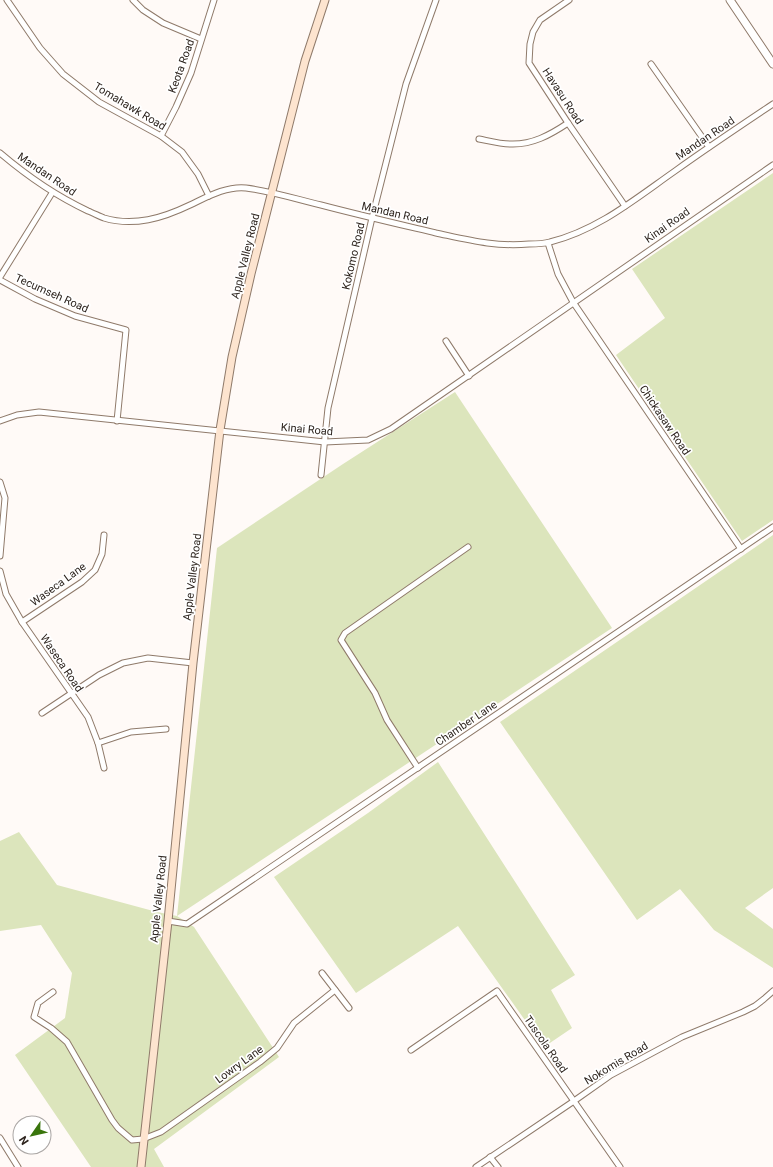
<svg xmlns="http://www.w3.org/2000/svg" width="773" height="1167" font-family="Roboto,sans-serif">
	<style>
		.green { fill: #dce5bc }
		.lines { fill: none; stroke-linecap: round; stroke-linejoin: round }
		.minor-casing { stroke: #8f7a6a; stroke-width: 7 }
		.tertiary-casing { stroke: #8f7a6a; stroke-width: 9 }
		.secondary-casing { stroke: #8f7a6a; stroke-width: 9 }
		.minor { stroke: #fff; stroke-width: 5 }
		.tertiary { stroke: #fff; stroke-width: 7 }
		.secondary { stroke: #fde4cf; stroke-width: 7 }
		.labels { text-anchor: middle; stroke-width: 3.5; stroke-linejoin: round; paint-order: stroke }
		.street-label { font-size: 11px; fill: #2d241e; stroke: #fff }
	</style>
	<rect width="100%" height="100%" fill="#fffaf7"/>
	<!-- green -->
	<g class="green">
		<polygon points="773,173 773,520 742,541 616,355 665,318 632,269"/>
		<polygon points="455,392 612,628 177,916 194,927 279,1057 154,1149 164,1167 91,1167 15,1055 65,1018 72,973 41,925 0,931 0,841 19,832 57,885 157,912 177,916 217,548 343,464"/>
		<polygon points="773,535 773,888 745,908 773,929 773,968 714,930 680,889 637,920 500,722"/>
		<polygon points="438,762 575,975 551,990 572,1028 544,1047 458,926 356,993 274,877 368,813"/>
	</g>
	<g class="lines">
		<!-- minor casing -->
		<g class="minor-casing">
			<g id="minor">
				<polyline points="7,0 40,48 63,74 99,102 161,136 182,152 198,174 209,196"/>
				<polyline points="133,0 143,10 163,23 201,39"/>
				<polyline points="569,0 540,20 533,32 530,44 529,63 568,123 625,206"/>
				<polyline points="651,64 709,147"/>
				<polyline points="161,136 176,107 191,73 214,0"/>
				<path d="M 479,139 C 489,141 500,144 510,144 C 532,145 550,135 568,123"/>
				<path d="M 0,153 C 27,176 56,196 88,211 C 93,213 99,216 104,218 C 134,227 163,218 190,205 C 207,197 226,186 246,188 C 271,191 296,199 321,205 C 359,215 398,224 436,233 C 469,240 495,247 529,244 C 536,244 543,244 550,242 C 598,230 635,199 675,171 C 707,148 740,126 773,104"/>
				<polyline points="548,243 558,274 573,302 741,549"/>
				<polyline points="0,277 52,193"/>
				<polyline points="0,280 35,299 75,316 126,330 117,421"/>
				<polyline points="446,341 469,376"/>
				<polyline points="0,421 17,415 39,412 325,442 368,440 391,429 773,165"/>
				<polyline points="321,475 328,408 372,218 406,84 436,0"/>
				<polyline points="0,482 5,498 0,556"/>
				<polyline points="0,571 6,594 22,622 88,717 98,743 104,768"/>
				<polyline points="22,622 82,582 95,570 102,554 104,535"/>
				<polyline points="42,713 99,675 123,663 148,658 193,663"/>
				<polyline points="98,743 131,732 166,729"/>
				<polyline points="418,768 387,720 375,693 341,640 345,633 468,547"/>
				<polyline points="168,921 187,924 773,527"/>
				<polyline points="322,973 349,1008"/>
				<polyline points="53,992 38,1003 34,1017 51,1028 67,1042 112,1120 118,1128 132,1140 143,1139 161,1132 260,1062 277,1048 294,1023 335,990"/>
				<polyline points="411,1050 497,991 620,1167"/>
				<polyline points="0,1138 18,1167"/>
				<polyline points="490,1157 498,1167"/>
				<polyline points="476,1167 574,1101 611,1075 682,1037 743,1012 755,1006 764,999 773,991"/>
			</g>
		</g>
		<!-- tertiary casing -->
		<g class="tertiary-casing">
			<polyline id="tertiary" points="730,0 773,64"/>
		</g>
		<!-- secondary casing -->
		<g class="secondary-casing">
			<polyline id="secondary" points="141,1167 168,921 193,663 220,430 232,357 251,274 305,61 325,0"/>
		</g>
		<!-- minor -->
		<use href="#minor" class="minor"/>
		<!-- tertiary -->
		<use href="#tertiary" class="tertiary"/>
		<!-- secondary -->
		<use href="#secondary" class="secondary"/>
	</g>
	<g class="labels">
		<!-- street labels -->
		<g class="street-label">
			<text transform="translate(181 66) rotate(-70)" y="4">Keota Road</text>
			<text transform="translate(563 96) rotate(57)" y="4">Havasu Road</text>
			<text transform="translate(130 106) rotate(31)" y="4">Tomahawk Road</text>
			<text transform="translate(705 138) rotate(-34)" y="4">Mandan Road</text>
			<text transform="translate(47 174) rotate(34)" y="4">Mandan Road</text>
			<text transform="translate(395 213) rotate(13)" y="4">Mandan Road</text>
			<text transform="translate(667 225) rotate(-35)" y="4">Kinai Road</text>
			<text transform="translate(245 256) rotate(-76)" y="4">Apple Valley Road</text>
			<text transform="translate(353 256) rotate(-77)" y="4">Kokomo Road</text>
			<text transform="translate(52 293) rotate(24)" y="4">Tecumseh Road</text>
			<text transform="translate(665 420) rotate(56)" y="4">Chickasaw Road</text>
			<text transform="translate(307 429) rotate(5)" y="4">Kinai Road</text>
			<text transform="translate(192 577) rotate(-83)" y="4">Apple Valley Road</text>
			<text transform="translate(58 584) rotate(-36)" y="4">Waseca Lane</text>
			<text transform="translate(62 663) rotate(56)" y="4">Waseca Road</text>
			<text transform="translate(466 723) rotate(-34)" y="4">Chamber Lane</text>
			<text transform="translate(158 899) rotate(-84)" y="4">Apple Valley Road</text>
			<text transform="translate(546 1044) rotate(55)" y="4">Tuscola Road</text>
			<text transform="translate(616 1063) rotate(-31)" y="4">Nokomis Road</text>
			<text transform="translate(239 1064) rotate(-36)" y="4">Lowry Lane</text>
		</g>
	</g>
	<!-- north arrow -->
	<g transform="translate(32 1135) rotate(236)"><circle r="19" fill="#ffffff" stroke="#aba7a5"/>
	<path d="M0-3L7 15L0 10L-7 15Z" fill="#39750c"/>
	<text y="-6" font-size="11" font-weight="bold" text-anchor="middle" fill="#2d241e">N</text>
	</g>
</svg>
